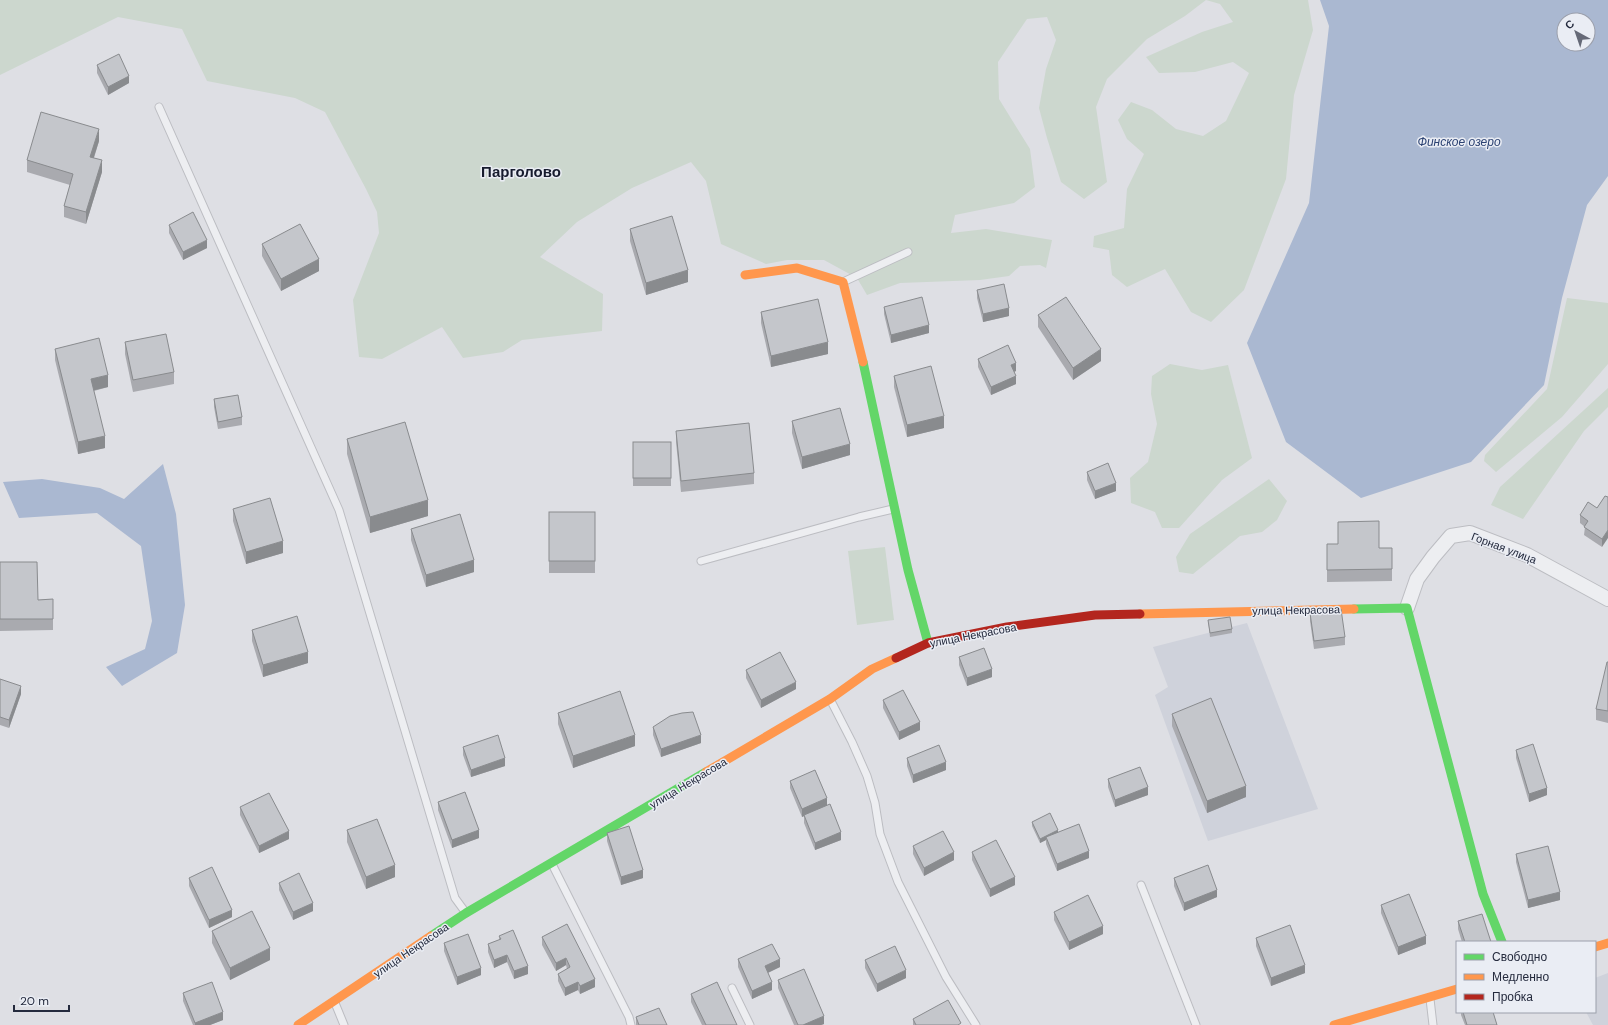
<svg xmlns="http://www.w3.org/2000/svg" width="1608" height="1025" font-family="'DM Sans',sans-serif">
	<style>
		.built { fill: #cfd2db }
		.green { fill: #ccd7ce }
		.water { fill: #aab8d1; fill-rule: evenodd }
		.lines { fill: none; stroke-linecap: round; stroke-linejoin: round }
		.lane-casing { stroke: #bcbdc2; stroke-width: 9 }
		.street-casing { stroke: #bcbdc2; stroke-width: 16 }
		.lane { stroke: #edeef1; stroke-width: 7 }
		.street { stroke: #edeef1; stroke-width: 14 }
		.fast { stroke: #63d668; stroke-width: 9 }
		.slow { stroke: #ff974d; stroke-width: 9 }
		.jam { stroke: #b3261e; stroke-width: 9 }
		.wall { fill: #a9aaaf }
		.shaded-wall { fill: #898b8e }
		.building { fill: #c4c6cb; stroke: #898b8e }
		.labels { text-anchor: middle; stroke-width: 3; stroke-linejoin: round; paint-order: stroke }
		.street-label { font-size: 11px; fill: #242a3d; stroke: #eaedf4 }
		.water-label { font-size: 12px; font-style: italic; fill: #2d4373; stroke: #eaedf4 }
		.district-label { font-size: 15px; font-weight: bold; fill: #171c2e; stroke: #eaedf4 }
	</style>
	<rect width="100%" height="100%" fill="#dedfe4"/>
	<!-- built -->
	<g class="built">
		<polygon points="1247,623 1318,809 1208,841 1155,695 1168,687 1153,647"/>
		<polygon points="1608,973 1608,1025 1593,1025 1586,1012 1595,1012 1595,978"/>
	</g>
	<!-- green -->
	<g class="green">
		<polygon points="0,0 1206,0 1185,16 1147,39 1107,79 1096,107 1107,182 1084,199 1061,182 1047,138 1039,108 1046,69 1056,40 1047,17 1027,19 998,62 999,99 1030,149 1035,187 1014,203 955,215 951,233 986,229 1052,240 1046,268 1040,265 1020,266 1009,276 980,280 900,283 867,295 857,278 824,260 787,260 766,264 721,244 706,181 691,162 632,188 577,222 540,257 603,294 602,331 522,340 503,352 463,358 442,327 382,359 359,357 353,300 379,233 377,212 366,189 325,112 295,98 207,81 182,29 118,17 0,75"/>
		<polygon points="1206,0 1308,0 1313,30 1294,95 1286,179 1244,290 1211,322 1191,312 1165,269 1127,287 1112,275 1109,250 1093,247 1094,236 1124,228 1127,189 1144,154 1127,139 1118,120 1131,102 1152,110 1176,129 1203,136 1226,121 1249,73 1233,62 1195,72 1159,73 1146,57 1202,32 1233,22 1220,4"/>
		<polygon points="1567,298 1608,303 1608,364 1562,417 1496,472 1484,461 1485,455 1547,389"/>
		<polygon points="1170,364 1202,370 1228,365 1252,458 1222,480 1179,528 1162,528 1155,512 1131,503 1130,478 1148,462 1157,424 1151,394 1152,376"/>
		<polygon points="1608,388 1608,407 1584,431 1523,519 1491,505 1500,487"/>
		<polygon points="1269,479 1287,501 1277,520 1262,532 1240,536 1193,574 1179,572 1176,557 1190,534"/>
		<polygon points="885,547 894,620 857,625 848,551"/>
	</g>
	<!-- water -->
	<g class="water">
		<path d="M 1320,0 L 1608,0 L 1608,176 L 1587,205 L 1562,298 L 1544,385 L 1471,462 L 1361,498 L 1286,442 L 1247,343 L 1309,203 L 1329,26 ZM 1564,20 L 1588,20 L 1588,44 L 1564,44 Z"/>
		<polygon points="163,464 176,514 185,605 177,653 122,686 106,667 145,649 152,621 141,546 97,513 19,518 3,482 42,479 100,488 124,499"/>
	</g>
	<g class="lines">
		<!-- lane casing -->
		<g class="lane-casing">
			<g id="lane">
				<polyline points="159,107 339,510 455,898 466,913"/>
				<polyline points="843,282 908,252"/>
				<polyline points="701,561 859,517 893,509"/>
				<polyline points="831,701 852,742 867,776 875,803 880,834 898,882 946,977 976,1025"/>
				<polyline points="552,864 629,1017 631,1025"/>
				<polyline points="1141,885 1196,1025"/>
				<polyline points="732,988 750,1025"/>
				<polyline points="1430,999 1433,1025"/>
				<polyline points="335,1003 344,1025"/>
			</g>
		</g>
		<!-- street casing -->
		<g class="street-casing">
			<polyline id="street" points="1407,608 1417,579 1433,557 1451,536 1470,533 1527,555 1608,599"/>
		</g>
		<!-- lane -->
		<use href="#lane" class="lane"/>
		<!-- street -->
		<use href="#street" class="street"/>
		<!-- fast -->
		<g class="fast">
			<polyline points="863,362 908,570 928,643"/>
			<polyline points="1354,609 1407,608 1483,894 1502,942"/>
			<polyline points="431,936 466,913 706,772"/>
		</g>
		<!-- slow -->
		<g class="slow">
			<polyline points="745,275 797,268 843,282 863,362"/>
			<polyline points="1140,614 1354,609"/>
			<polyline points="706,772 830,699 872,669 896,658"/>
			<polyline points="1595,947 1608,943"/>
			<polyline points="298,1025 431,936"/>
			<polyline points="1334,1025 1457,989"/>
		</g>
		<!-- jam -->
		<polyline class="jam" points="896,658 928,643 1007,627 1095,615 1140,614"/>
	</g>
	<!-- wall -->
	<g class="wall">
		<polygon points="97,65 129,83 108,95 97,73"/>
		<polygon points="99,141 94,158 102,172 86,224 64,217 64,206 70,185 27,172 27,160"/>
		<polygon points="169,225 207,248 183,260 169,233"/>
		<polygon points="630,229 688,282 646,295 630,241"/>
		<polygon points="262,244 319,271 281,291 262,256"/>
		<polygon points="977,290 1009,316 983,322 977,298"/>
		<polygon points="884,307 929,333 891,343 884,314"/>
		<polygon points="761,312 828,354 771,367 761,323"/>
		<polygon points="1038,315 1101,361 1073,380 1038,327"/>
		<polygon points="125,342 174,372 174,384 133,392 125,354"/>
		<polygon points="55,349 108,387 94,391 105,448 78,454 55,360"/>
		<polygon points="978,359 1016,371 1014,372 1016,384 991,395 978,367"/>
		<polygon points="894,376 944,428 907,437 894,387"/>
		<polygon points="214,399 242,417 242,425 218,429 214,407"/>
		<polygon points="792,421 850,455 802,469 792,433"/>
		<polygon points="676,431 754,473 754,484 681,492 676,442"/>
		<polygon points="347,439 428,516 370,533 347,454"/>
		<rect x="633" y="442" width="38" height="44"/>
		<polygon points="1087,472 1116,491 1095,499 1087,480"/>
		<polygon points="1605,496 1602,547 1584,535 1585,527 1580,523 1580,515 1597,508"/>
		<polygon points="233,509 283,553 246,564 233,521"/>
		<rect x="549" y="512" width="46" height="61"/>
		<polygon points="411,529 474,572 426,587 411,540"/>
		<polygon points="1327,544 1379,548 1392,548 1392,581 1327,582"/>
		<polygon points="0,562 38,600 53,599 53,630 0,631"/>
		<polygon points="1310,613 1345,637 1345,645 1314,649 1310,621"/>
		<polygon points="1208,620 1232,629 1232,633 1210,637"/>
		<polygon points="252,630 308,663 263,677 252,641"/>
		<polygon points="959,657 992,677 967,686 959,665"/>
		<polygon points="1608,662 1608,723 1596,720 1596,709"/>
		<polygon points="746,670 796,689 761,708 746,678"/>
		<polygon points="0,679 21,694 9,728 0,725"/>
		<polygon points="883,700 920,730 899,740 883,708"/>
		<polygon points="558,713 635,746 573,768 558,724"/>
		<polygon points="1172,714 1246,797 1207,813 1172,726"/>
		<polygon points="653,727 701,743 661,757 653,735"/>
		<polygon points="463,747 505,766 471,777 463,755"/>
		<polygon points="1516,750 1547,795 1529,802 1516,758"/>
		<polygon points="907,758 946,770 913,783 907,766"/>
		<polygon points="1108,779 1148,795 1115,807 1108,787"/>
		<polygon points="790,781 827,805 841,840 815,850 804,823 804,816 802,817 790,788"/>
		<polygon points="438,802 479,838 452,848 438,810"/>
		<polygon points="240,807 289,839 259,853 240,815"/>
		<polygon points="1032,822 1058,832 1089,858 1057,871 1046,844 1046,840 1040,843 1032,826"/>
		<polygon points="347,830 395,877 366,889 347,842"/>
		<polygon points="607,833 643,878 621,885 607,841"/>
		<polygon points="913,846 954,860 924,876 913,854"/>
		<polygon points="972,852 1015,885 990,897 972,860"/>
		<polygon points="1516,854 1560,900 1528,908 1516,862"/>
		<polygon points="189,878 232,917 209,928 189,886"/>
		<polygon points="1174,878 1217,897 1184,911 1174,886"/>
		<polygon points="279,883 313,911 293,920 279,890"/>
		<polygon points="1381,905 1426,944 1398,955 1381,913"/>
		<polygon points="1054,912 1103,934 1069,950 1054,920"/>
		<polygon points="1458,921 1491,942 1462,942 1458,929"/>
		<polygon points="567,924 595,987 580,994 578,990 565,996 558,981 558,974 567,969 566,965 556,971 542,945 542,937"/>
		<polygon points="212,931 270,960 230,980 212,943"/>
		<polygon points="499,936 528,974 514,979 507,962 494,968 488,952 488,944 499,940"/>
		<polygon points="1256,938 1305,973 1271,986 1256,946"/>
		<polygon points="444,943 481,975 457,985 444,951"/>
		<polygon points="738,959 780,967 768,973 772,990 752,999 738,967"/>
		<polygon points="865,960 906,978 877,992 865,968"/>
		<polygon points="778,980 824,1024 821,1025 794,1025 778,988"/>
		<polygon points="183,993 223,1020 210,1025 193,1025 183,1001"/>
		<polygon points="691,994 737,1025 702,1025 691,1002"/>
		<polygon points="1461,1012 1493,1012 1497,1025 1465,1025 1461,1015"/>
		<polygon points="636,1017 667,1025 636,1025"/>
		<polygon points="913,1019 961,1025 913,1025"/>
	</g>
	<!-- shaded-wall -->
	<g class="shaded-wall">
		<polygon points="129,76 129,83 108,95 108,87"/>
		<polygon points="99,129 99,141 90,169 90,157"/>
		<polygon points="102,160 102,172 86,224 86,212"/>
		<polygon points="207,240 207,248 183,260 183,252"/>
		<polygon points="319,259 319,271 281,291 281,279"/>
		<polygon points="688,270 688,282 646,295 646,283"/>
		<polygon points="1009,308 1009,316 983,322 983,314"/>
		<polygon points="929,325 929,333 891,343 891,335"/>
		<polygon points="828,342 828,354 771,367 771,356"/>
		<polygon points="1101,349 1101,361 1073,380 1073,368"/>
		<polygon points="1016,363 1016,371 1011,373 1011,365"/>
		<polygon points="108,375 108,387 91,391 91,379"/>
		<polygon points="1016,376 1016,384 991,395 991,387"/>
		<polygon points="944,416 944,428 907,437 907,425"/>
		<polygon points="105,436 105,448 78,454 78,442"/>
		<polygon points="850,444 850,455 802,469 802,457"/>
		<polygon points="1116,483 1116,491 1095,499 1095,491"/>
		<polygon points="428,500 428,516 370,533 370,517"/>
		<polygon points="1608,530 1608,538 1602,547 1602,539"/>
		<polygon points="283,541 283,553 246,564 246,552"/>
		<polygon points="474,560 474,572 426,587 426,575"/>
		<polygon points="308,652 308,663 263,677 263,665"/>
		<polygon points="992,669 992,677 967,686 967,678"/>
		<polygon points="796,682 796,689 761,708 761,700"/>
		<polygon points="21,686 21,694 9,728 9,720"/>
		<polygon points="920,722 920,730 899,740 899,732"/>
		<polygon points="635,735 635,746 573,768 573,756"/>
		<polygon points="701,735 701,743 661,757 661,749"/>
		<polygon points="505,758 505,766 471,777 471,770"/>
		<polygon points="946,762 946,770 913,783 913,775"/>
		<polygon points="1246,786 1246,797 1207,813 1207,801"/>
		<polygon points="1148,787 1148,795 1115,807 1115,800"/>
		<polygon points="1547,788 1547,795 1529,802 1529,794"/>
		<polygon points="827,798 827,806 802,817 802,809"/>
		<polygon points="479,830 479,838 452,848 452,840"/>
		<polygon points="1058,830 1058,834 1046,837 1046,840 1040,843 1040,839"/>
		<polygon points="289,831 289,839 259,853 259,846"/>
		<polygon points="841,832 841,840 815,850 815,843"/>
		<polygon points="1089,851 1089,858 1057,871 1057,864"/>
		<polygon points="954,852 954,860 924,876 924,868"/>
		<polygon points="395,865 395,877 366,889 366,877"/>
		<polygon points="643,870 643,878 621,885 621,877"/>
		<polygon points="1015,877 1015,885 990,897 990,889"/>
		<polygon points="1217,890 1217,897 1184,911 1184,903"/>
		<polygon points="1560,892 1560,900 1528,908 1528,900"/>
		<polygon points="313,903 313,911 293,920 293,912"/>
		<polygon points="232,910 232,917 209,928 209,920"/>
		<polygon points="1103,926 1103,934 1069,950 1069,942"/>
		<polygon points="1426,936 1426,944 1398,955 1398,947"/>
		<polygon points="270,948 270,960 230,980 230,968"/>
		<polygon points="507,955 507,962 494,968 494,960"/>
		<polygon points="566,958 566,965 556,971 556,963"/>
		<polygon points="780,959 780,967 765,974 765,966"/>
		<polygon points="1305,965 1305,973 1271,986 1271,978"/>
		<polygon points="528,966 528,974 514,979 514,971"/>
		<polygon points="481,968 481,975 457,985 457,977"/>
		<polygon points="906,970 906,978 877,992 877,984"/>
		<polygon points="595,979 595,987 580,994 580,986"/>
		<polygon points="578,982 578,990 565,996 565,988"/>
		<polygon points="772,982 772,990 752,999 752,991"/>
		<polygon points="223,1012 223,1020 210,1025 195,1025 195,1023"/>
		<polygon points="824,1016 824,1024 821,1025 803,1025"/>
	</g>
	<!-- building -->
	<g class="building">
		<polygon points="119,54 129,76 108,87 97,65"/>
		<polygon points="41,112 99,129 90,157 102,160 86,212 64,206 73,174 27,160"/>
		<polygon points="193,212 207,240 183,252 169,225"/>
		<polygon points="672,216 688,270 646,283 630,229"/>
		<polygon points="300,224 319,259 281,279 262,244"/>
		<polygon points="1004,284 1009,308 983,314 977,290"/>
		<polygon points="922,297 929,325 891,335 884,307"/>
		<polygon points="1066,297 1101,349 1073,368 1038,315"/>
		<polygon points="818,299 828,342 771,356 761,312"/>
		<polygon points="166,334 174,372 133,380 125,342"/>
		<polygon points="99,338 108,375 91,379 105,436 78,442 55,349"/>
		<polygon points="1008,345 1016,363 1011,365 1016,376 991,387 978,359"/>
		<polygon points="931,366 944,416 907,425 894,376"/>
		<polygon points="238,395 242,417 218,422 214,399"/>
		<polygon points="840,408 850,444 802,457 792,421"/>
		<polygon points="405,422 428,500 370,517 347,439"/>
		<polygon points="749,423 754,473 681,481 676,431"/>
		<rect x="633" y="442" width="38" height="36"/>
		<polygon points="1108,463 1116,483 1095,491 1087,472"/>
		<polygon points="1605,496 1608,497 1608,530 1602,539 1584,527 1588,521 1580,515 1588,502 1597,508"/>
		<polygon points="270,498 283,541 246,552 233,509"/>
		<rect x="549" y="512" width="46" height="49"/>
		<polygon points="460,514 474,560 426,575 411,529"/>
		<polygon points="1379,521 1379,548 1392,548 1392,569 1327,570 1327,544 1338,544 1338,522"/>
		<polygon points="0,562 37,562 38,600 53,599 53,619 0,619"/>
		<polygon points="1341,609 1345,637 1314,641 1310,613"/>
		<polygon points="297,616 308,652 263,665 252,630"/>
		<polygon points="1230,617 1232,629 1210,633 1208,620"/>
		<polygon points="984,648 992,669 967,678 959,657"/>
		<polygon points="780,652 796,682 761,700 746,670"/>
		<polygon points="1607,662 1608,662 1608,711 1596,709"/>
		<polygon points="0,679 21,686 9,720 0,717"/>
		<polygon points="903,690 920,722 899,732 883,700"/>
		<polygon points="620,691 635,735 573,756 558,713"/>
		<polygon points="1211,698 1246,786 1207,801 1172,714"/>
		<polygon points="693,712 701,735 661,749 653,727 670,716 682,713"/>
		<polygon points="498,735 505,758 471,770 463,747"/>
		<polygon points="1533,744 1547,788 1529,794 1516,750"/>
		<polygon points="939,745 946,762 913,775 907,758"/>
		<polygon points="1140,767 1148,787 1115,800 1108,779"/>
		<polygon points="815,770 827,798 802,809 790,781"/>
		<polygon points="465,792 479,830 452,840 438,802"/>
		<polygon points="269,793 289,831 259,846 240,807"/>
		<polygon points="830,804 841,832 815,843 804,815"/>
		<polygon points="1050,813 1058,830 1040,839 1032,822"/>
		<polygon points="377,819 395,865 366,877 347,830"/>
		<polygon points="1079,824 1089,851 1057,864 1046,837"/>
		<polygon points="629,826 643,870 621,877 607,833"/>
		<polygon points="943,831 954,852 924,868 913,846"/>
		<polygon points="996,840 1015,877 990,889 972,852"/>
		<polygon points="1548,846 1560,892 1528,900 1516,854"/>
		<polygon points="1208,865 1217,890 1184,903 1174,878"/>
		<polygon points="212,867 232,910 209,920 189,878"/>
		<polygon points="299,873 313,903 293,912 279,883"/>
		<polygon points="1409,894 1426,936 1398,947 1381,905"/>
		<polygon points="1088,895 1103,926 1069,942 1054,912"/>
		<polygon points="252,911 270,948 230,968 212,931"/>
		<polygon points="1482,914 1491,942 1465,942 1458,921"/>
		<polygon points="567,924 595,979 580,986 578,982 565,988 558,974 570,967 566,958 556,963 542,937"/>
		<polygon points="1290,925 1305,965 1271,978 1256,938"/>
		<polygon points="513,930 528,966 514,971 507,955 494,960 488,944 501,939 499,936"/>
		<polygon points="468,934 481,968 457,977 444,943"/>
		<polygon points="772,944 780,959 765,966 772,982 752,991 738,959"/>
		<polygon points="895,946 906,970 877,984 865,960"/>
		<polygon points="804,969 824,1016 803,1025 798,1025 778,980"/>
		<polygon points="212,982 223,1012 195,1023 183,993"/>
		<polygon points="717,982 737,1025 706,1025 691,994"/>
		<polygon points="948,1000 961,1023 958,1025 916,1025 913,1019"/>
		<polygon points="659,1008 667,1025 639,1025 636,1017"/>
		<polygon points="1463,1012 1493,1012 1497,1025 1467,1025"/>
	</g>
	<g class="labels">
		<!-- street labels -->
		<g class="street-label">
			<text transform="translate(1504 548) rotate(21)" y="4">Горная улица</text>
			<text transform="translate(1296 610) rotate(-1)" y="4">улица Некрасова</text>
			<text transform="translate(973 635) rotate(-11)" y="4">улица Некрасова</text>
			<text transform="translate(688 783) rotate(-31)" y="4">улица Некрасова</text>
			<text transform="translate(411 950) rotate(-34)" y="4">улица Некрасова</text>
		</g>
		<!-- water labels -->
		<g class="water-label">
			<text x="1459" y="146">Финское озеро</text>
		</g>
		<!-- district labels -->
		<g class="district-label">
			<text x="521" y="177">Парголово</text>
		</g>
	</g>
	<!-- legend -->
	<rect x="1456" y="941" width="140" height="72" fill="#eaedf4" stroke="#9b9fab"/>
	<rect x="1464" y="954" width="20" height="6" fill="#63d668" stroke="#9b9fab"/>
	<text x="1492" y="961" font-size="12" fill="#242a3d">Свободно</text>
	<rect x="1464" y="974" width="20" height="6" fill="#ff974d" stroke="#9b9fab"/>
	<text x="1492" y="981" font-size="12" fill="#242a3d">Медленно</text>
	<rect x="1464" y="994" width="20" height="6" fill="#b3261e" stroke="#9b9fab"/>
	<text x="1492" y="1001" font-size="12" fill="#242a3d">Пробка</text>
	<!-- north arrow -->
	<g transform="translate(1576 32) rotate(320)"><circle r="19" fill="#eaedf4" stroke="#9b9fab"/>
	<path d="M0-3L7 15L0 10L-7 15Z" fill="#656977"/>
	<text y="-6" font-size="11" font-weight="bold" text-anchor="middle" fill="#242a3d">С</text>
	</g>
	<!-- scale -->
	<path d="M14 1005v6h55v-6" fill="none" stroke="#242a3d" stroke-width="2"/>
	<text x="20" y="1005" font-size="12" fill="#242a3d" stroke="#eaedf4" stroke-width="3" paint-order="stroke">20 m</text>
</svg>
